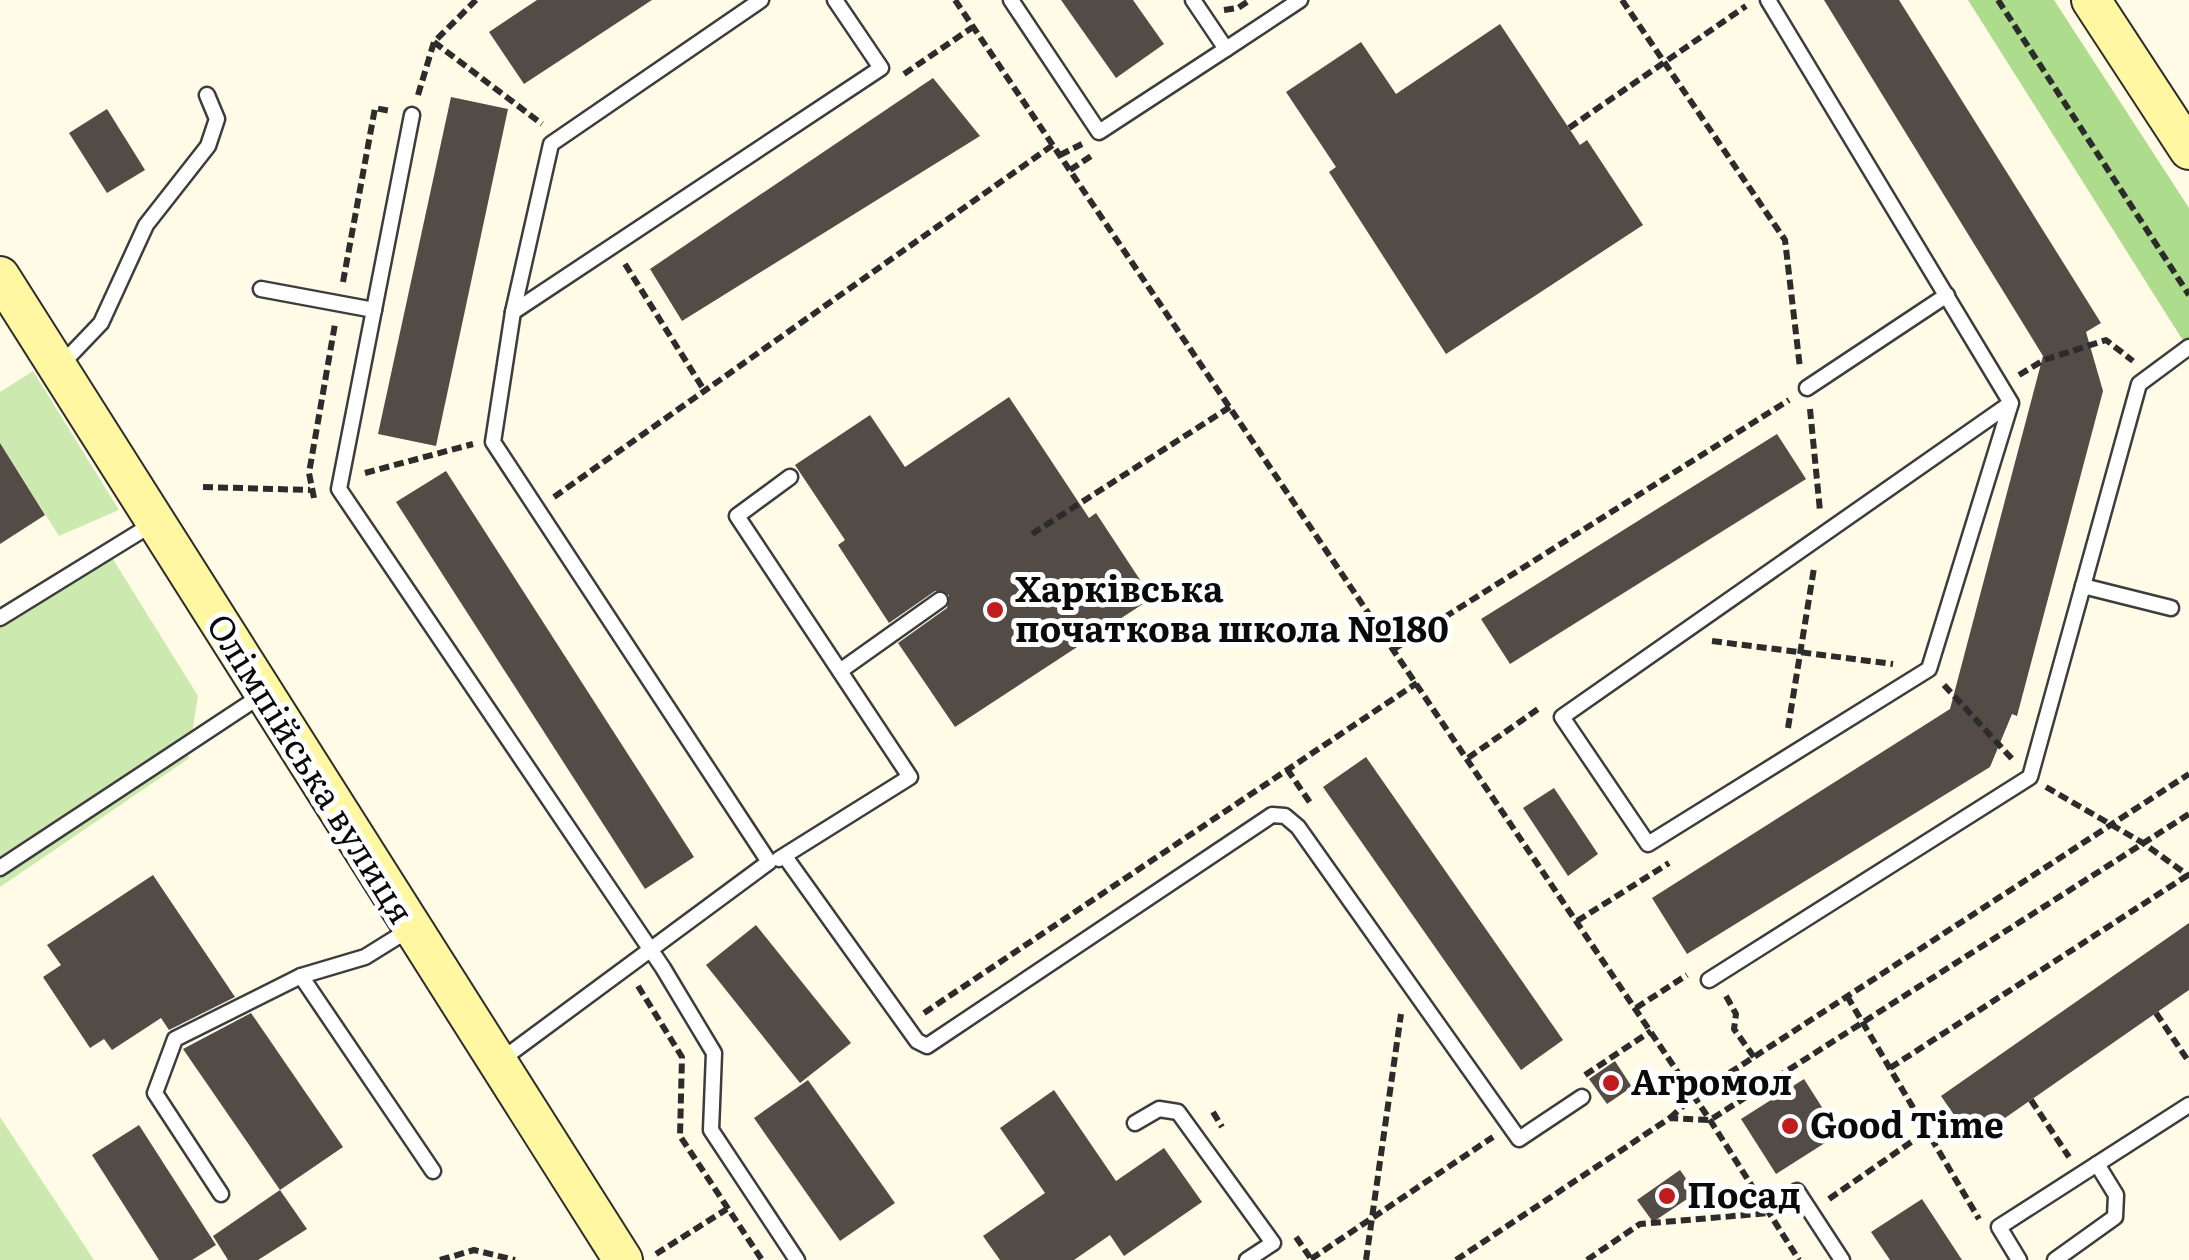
<svg xmlns="http://www.w3.org/2000/svg" width="2189" height="1260" font-family="Literata,serif">
	<style>
		.green { fill: #cceaaf }
		.forest { fill: #aedc8d }
		.building { fill: #534b46 }
		.lines { fill: none; stroke-linecap: round; stroke-linejoin: round }
		.lane-casing { stroke: #3d3d3d; stroke-width: 19 }
		.secondary-casing { stroke: #2c2c2c; stroke-width: 42 }
		.path { stroke: #2c2c2c; stroke-width: 6; stroke-dasharray: 10 5; stroke-linecap: butt }
		.lane { stroke: #fff; stroke-width: 14 }
		.secondary { stroke: #fff7a1; stroke-width: 38 }
		.poi-dot { fill: #c01c1e; stroke: #fff; stroke-width: 4 }
		.labels { text-anchor: middle; stroke-width: 10; stroke-linejoin: round; paint-order: stroke }
		.poi-label { font-size: 35px; font-weight: bold; fill: #0a0a0a; stroke: #fff; text-anchor: start }
		.street-label { font-size: 35px; fill: #0a0a0a; stroke: #fff }
	</style>
	<rect width="100%" height="100%" fill="#fffbe6"/>
	<!-- green -->
	<g class="green">
		<polygon points="33,371 119,510 59,536 0,443 0,392"/>
		<polygon points="111,556 198,696 188,759 0,887 0,625"/>
		<polygon points="0,1117 94,1260 0,1260"/>
	</g>
	<!-- forest -->
	<polygon class="forest" points="1968,0 2054,0 2189,208 2189,350"/>
	<!-- building -->
	<g class="building">
		<polygon points="537,0 652,0 524,84 489,32"/>
		<polygon points="1061,0 1133,0 1164,44 1116,78"/>
		<polygon points="1824,0 1899,0 2101,323 2086,332 2103,391 2017,716 2012,714 1990,767 1687,954 1652,898 1950,709 2043,356"/>
		<polygon points="1500,24 1580,145 1587,140 1643,225 1446,354 1329,172 1336,167 1286,92 1361,42 1396,94"/>
		<polygon points="933,78 980,136 682,321 650,269"/>
		<polygon points="451,97 508,109 436,446 378,434"/>
		<polygon points="107,109 145,170 107,193 69,133"/>
		<polygon points="1009,397 1089,518 1096,513 1152,598 955,727 898,643 947,608 949,595 935,591 889,623 838,545 845,540 795,465 870,415 905,467"/>
		<polygon points="1777,434 1806,479 1510,664 1481,619"/>
		<polygon points="0,443 45,515 0,544"/>
		<polygon points="446,471 694,857 645,889 396,502"/>
		<polygon points="1366,757 1563,1040 1521,1070 1323,787"/>
		<polygon points="1554,788 1598,854 1568,876 1523,808"/>
		<polygon points="153,875 235,997 169,1030 161,1018 112,1050 104,1039 90,1048 43,977 61,965 47,945"/>
		<polygon points="2189,923 2189,990 1972,1141 1941,1096"/>
		<polygon points="756,925 851,1043 800,1083 706,965"/>
		<polygon points="251,1013 343,1147 280,1190 183,1049"/>
		<polygon points="1615,1061 1632,1087 1607,1104 1589,1079"/>
		<polygon points="1804,1079 1839,1134 1776,1174 1741,1119"/>
		<polygon points="808,1080 895,1203 840,1241 754,1118"/>
		<polygon points="1054,1090 1116,1181 1164,1148 1202,1202 1124,1256 1110,1235 1074,1260 1000,1260 983,1236 1045,1193 1000,1128"/>
		<polygon points="139,1125 216,1245 192,1260 159,1260 92,1155"/>
		<polygon points="1680,1170 1696,1193 1653,1222 1637,1200"/>
		<polygon points="280,1190 307,1229 258,1260 228,1260 213,1236"/>
		<polygon points="1922,1199 1962,1260 1890,1260 1871,1232"/>
	</g>
	<g class="lines">
		<!-- lane casing -->
		<g class="lane-casing">
			<g id="lane">
				<polyline points="1011,0 1099,132 1226,49 1193,0"/>
				<polyline points="1768,0 2011,403 1929,669 1648,844 1562,717 2011,403"/>
				<polyline points="1226,49 1300,0"/>
				<polyline points="412,115 339,489 663,968 714,1053 711,1130 797,1260"/>
				<polyline points="261,289 374,310"/>
				<polyline points="513,312 881,68 835,0"/>
				<polyline points="58,368 101,323 146,225 208,146 217,119 207,95"/>
				<polyline points="1807,388 1947,295"/>
				<polyline points="2083,586 2171,608"/>
				<polyline points="0,618 154,523"/>
				<polyline points="840,671 940,600"/>
				<polyline points="786,858 917,1041 927,1046 1272,815 1285,816 1298,827 1519,1139 1582,1097"/>
				<polyline points="779,859 910,777 737,516 790,477"/>
				<polyline points="0,868 262,695"/>
				<polyline points="301,976 433,1171"/>
				<polyline points="1709,980 2030,777 2139,384 2189,347"/>
				<polyline points="501,1060 769,862 493,442 513,312 551,144 761,0"/>
				<polyline points="1135,1123 1159,1109 1178,1112 1273,1243 1247,1260"/>
				<polyline points="1797,1191 1842,1260"/>
				<polyline points="221,1194 155,1093 175,1039 301,976 365,957 410,929"/>
				<polyline points="2019,1260 1999,1227 2189,1105"/>
				<polyline points="2055,1260 2115,1217 2116,1195 2097,1164"/>
			</g>
		</g>
		<!-- secondary casing -->
		<g class="secondary-casing">
			<g id="secondary">
				<polyline points="2091,0 2189,150"/>
				<polyline points="0,276 623,1260"/>
			</g>
		</g>
		<!-- path -->
		<g class="path">
			<polyline points="955,0 1710,1120 1799,1260"/>
			<polyline points="1622,0 1785,240 1800,368"/>
			<polyline points="1998,0 2189,295"/>
			<polyline points="1224,10 1238,8 1250,0"/>
			<polyline points="434,42 542,124"/>
			<polyline points="904,74 973,27"/>
			<polyline points="418,95 434,42 476,0"/>
			<polyline points="1569,128 1746,6"/>
			<polyline points="1060,155 1082,144"/>
			<polyline points="1070,170 1094,154"/>
			<polyline points="625,264 704,390"/>
			<polyline points="343,282 375,108 390,111"/>
			<polyline points="2019,375 2044,360 2106,340 2133,361"/>
			<polyline points="1810,409 1820,511"/>
			<polyline points="365,473 473,444"/>
			<polyline points="203,487 310,490"/>
			<polyline points="554,497 1053,145"/>
			<polyline points="314,498 309,473 335,324"/>
			<polyline points="1032,534 1230,407"/>
			<polyline points="1712,641 1893,664"/>
			<polyline points="1394,649 1789,400"/>
			<polyline points="1944,685 2013,760"/>
			<polyline points="1788,728 1814,568"/>
			<polyline points="1468,758 1541,707"/>
			<polyline points="1287,769 1311,804"/>
			<polyline points="2046,787 2143,843 2189,876"/>
			<polyline points="1577,921 1669,863"/>
			<polyline points="638,986 682,1057 680,1136 762,1260"/>
			<polyline points="1726,996 1736,1014 1734,1029 1754,1057"/>
			<polyline points="1847,996 1979,1219"/>
			<polyline points="1636,1008 1687,975"/>
			<polyline points="924,1013 1417,683"/>
			<polyline points="2156,1013 2189,1062"/>
			<polyline points="1890,1068 2188,875"/>
			<polyline points="1585,1075 1651,1031"/>
			<polyline points="2031,1100 2069,1157"/>
			<polyline points="1213,1112 1222,1127"/>
			<polyline points="1670,1118 1694,1096 2189,774"/>
			<polyline points="1829,1199 1927,1131"/>
			<polyline points="1296,1237 1311,1259"/>
			<polyline points="656,1254 727,1209"/>
			<polyline points="1311,1259 1493,1137"/>
			<polyline points="440,1260 474,1250 515,1260"/>
			<polyline points="1366,1260 1401,1014"/>
			<polyline points="1456,1260 1670,1118 1710,1120 2189,814"/>
			<polyline points="1587,1260 1640,1224 1769,1213"/>
		</g>
		<!-- lane -->
		<use href="#lane" class="lane"/>
		<!-- secondary -->
		<use href="#secondary" class="secondary"/>
	</g>
	<!-- markers -->
	<g class="poi-dot">
		<circle cx="995" cy="610" r="10"/>
		<circle cx="1611" cy="1083" r="10"/>
		<circle cx="1790" cy="1126" r="10"/>
		<circle cx="1667" cy="1196" r="10"/>
	</g>
	<g class="labels">
		<!-- poi labels -->
		<g class="poi-label">
			<text x="1015" y="602">Харківська<tspan x="1015" dy="40">початкова школа №180</tspan></text>
			<text x="1631" y="1095">Агромол</text>
			<text x="1810" y="1138">Good Time</text>
			<text x="1687" y="1208">Посад</text>
		</g>
		<!-- street labels -->
		<g class="street-label">
			<text transform="translate(310 769) rotate(58)" y="12">Олімпійська вулиця</text>
		</g>
	</g>
</svg>
